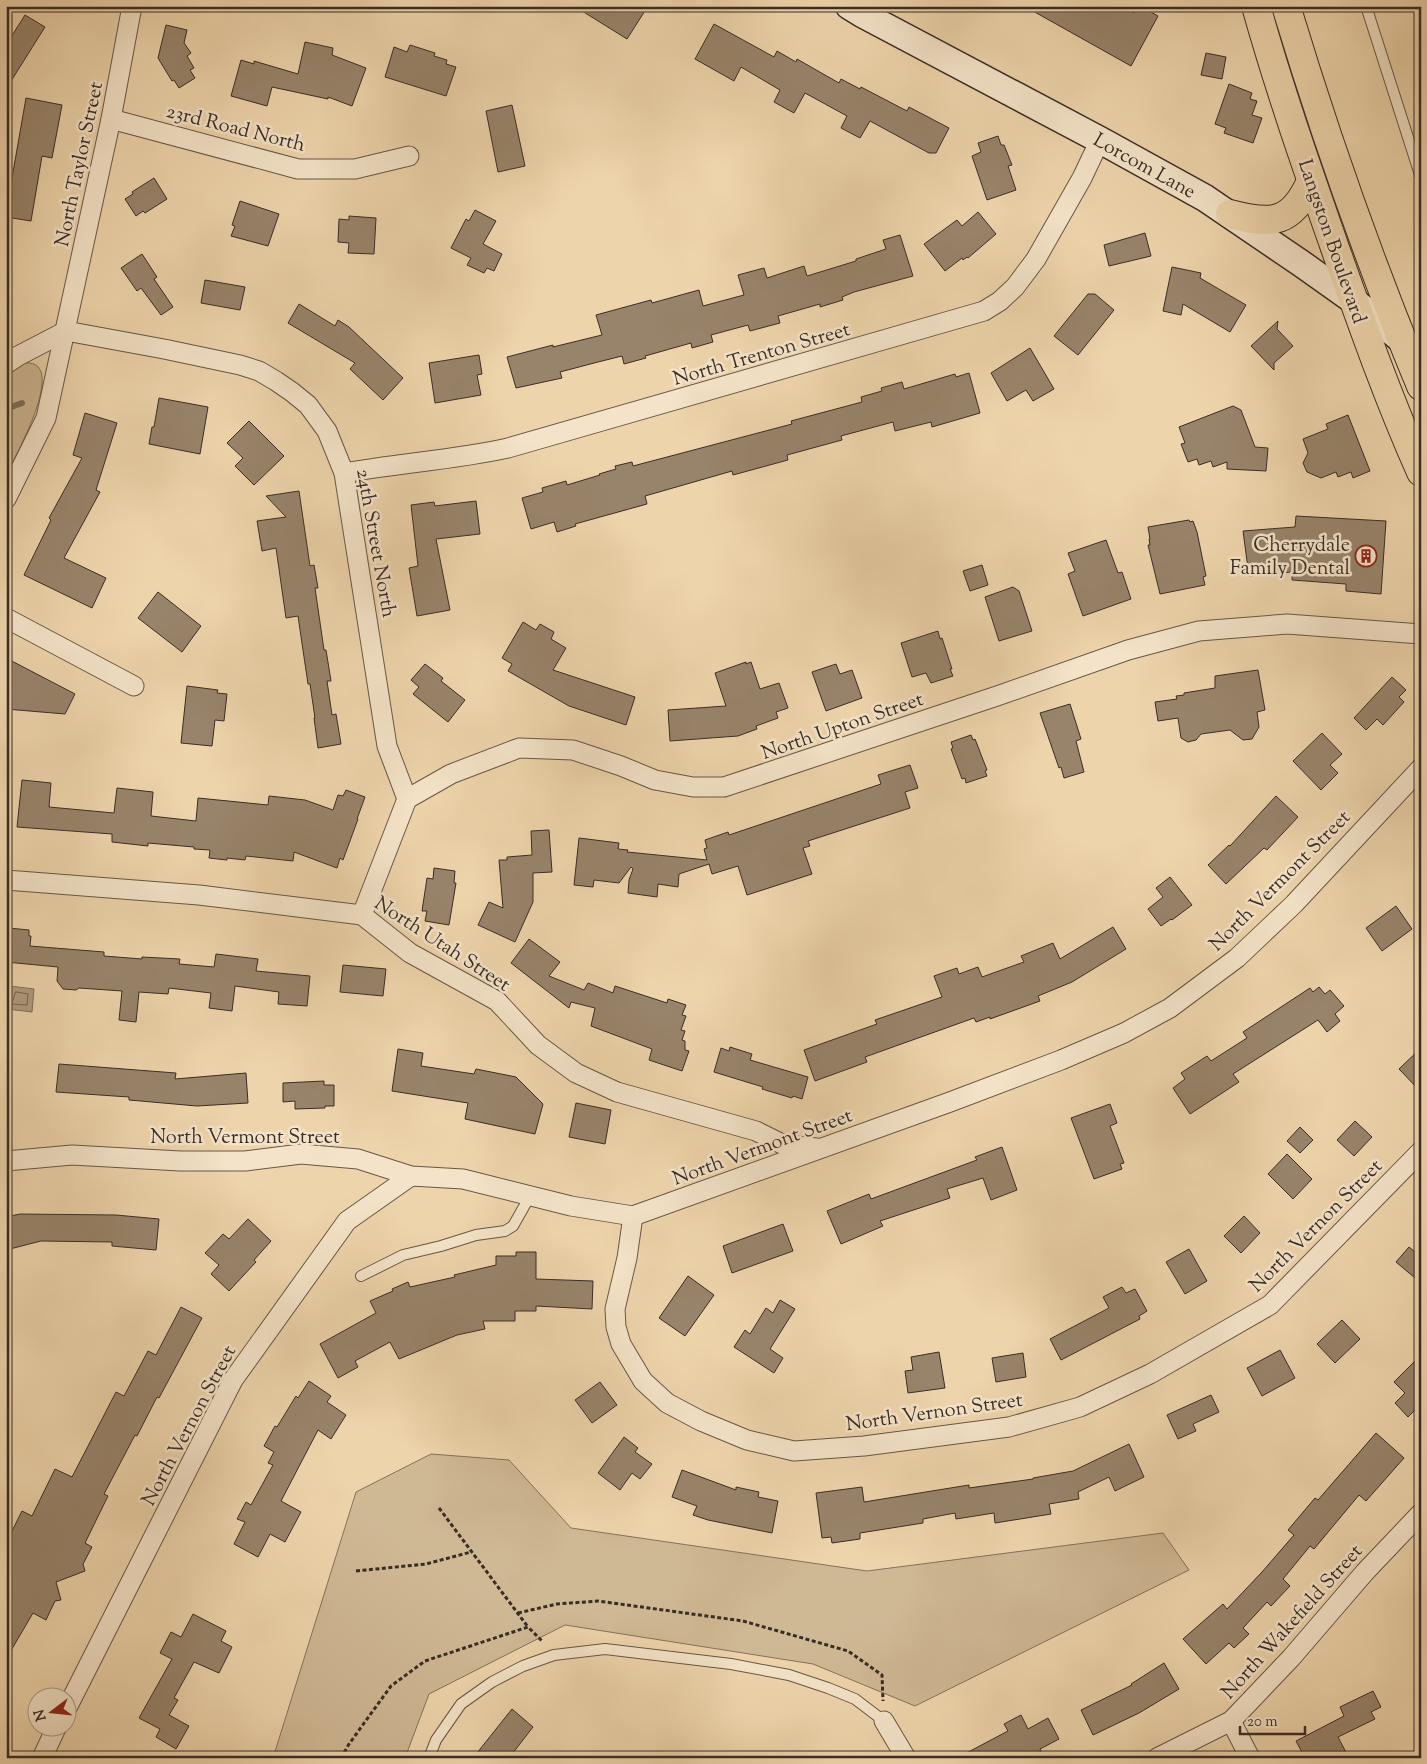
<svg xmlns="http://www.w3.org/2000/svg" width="1427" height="1764" font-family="'Sorts Mill Goudy',serif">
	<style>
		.green { fill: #cfb894; stroke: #84725d }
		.water { fill: #b19b7e; stroke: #816f5b }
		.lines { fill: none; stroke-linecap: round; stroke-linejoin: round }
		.shore { stroke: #766452; stroke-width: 1 }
		.stream { stroke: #816f5b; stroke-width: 6 }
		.building { fill: #98846b; stroke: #3a2d26 }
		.lane-casing { stroke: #675747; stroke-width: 12 }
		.street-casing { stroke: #675747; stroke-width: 21 }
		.secondary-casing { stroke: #3a2d26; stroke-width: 29 }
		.primary-casing { stroke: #3a2d26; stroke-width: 30 }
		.path { stroke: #3a2d26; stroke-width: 3; stroke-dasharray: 4 2.5; stroke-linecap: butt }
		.lane { stroke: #f4e3c8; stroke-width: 10 }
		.street { stroke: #f4e3c8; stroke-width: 19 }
		.secondary { stroke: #f4e3c8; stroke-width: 26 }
		.primary { stroke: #eed4ab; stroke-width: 28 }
		.labels { text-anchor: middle; stroke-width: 5; stroke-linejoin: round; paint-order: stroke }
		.street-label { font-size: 20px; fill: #3a2d26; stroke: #f4e3c8 }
		.poi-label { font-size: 20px; fill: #3a2d26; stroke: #f4e3c8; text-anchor: end }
	</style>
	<rect width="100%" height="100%" fill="#eed4ab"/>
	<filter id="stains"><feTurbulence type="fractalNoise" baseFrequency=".004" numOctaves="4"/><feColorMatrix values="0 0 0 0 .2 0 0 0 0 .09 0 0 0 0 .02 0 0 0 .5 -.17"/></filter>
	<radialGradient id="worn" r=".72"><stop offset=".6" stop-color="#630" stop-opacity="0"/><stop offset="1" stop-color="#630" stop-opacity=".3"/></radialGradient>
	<!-- green -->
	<g class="green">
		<path d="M 24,363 C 70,358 15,458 6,474 L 6,377 Z"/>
		<polygon points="431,1454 509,1460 571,1528 867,1571 1163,1533 1189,1570 915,1706 813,1664 565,1625 429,1694 405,1758 273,1758 356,1492"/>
	</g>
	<!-- water -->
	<polygon class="water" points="10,986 34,989 32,1012 7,1009"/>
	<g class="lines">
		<!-- shore -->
		<polygon class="shore" points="16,992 28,994 27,1005 12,1004"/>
		<!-- stream -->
		<polyline class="stream" points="6,409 22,403"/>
	</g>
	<!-- building -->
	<g class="building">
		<polygon points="574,6 648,6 627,39"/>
		<polygon points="1024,6 1121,6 1134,13 1138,6 1140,6 1158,16 1131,66"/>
		<polygon points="25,15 45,27 6,89 6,45"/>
		<polygon points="714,24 774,57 777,51 796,62 797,59 839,83 841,79 860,89 861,87 907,111 909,107 949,128 936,153 929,153 870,121 860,138 841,128 847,116 805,93 794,113 774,102 780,90 741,67 734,81 695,59"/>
		<polygon points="166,25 187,30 184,43 191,53 187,56 194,68 190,70 195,78 179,88 174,80 172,81 158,58"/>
		<polygon points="305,42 333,48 332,55 366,68 352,106 328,97 328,99 272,87 267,106 231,96 241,60 254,64 254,61 298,74"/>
		<polygon points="410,45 435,53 434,56 447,60 446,64 456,67 446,96 385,77 394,47 407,52"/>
		<polygon points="1206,53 1226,57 1222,79 1201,75"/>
		<polygon points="1229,84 1252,93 1250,99 1257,101 1252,115 1262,118 1253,143 1224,133 1226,128 1215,124"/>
		<polygon points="26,98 62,105 52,158 42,156 31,221 6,217 6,177 12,178"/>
		<polygon points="512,105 525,166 498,172 486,111"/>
		<polygon points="998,136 1001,145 1004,145 1012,165 1008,166 1016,190 987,200 972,156 981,152 978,143"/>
		<polygon points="154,178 167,199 145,213 143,211 136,216 125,199 133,194 132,192"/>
		<polygon points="240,201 279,214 268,246 231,236 235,226 232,225"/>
		<polygon points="475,210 496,221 483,244 502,254 494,271 487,268 484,273 467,265 471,258 451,248 466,219 469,221"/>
		<polygon points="978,212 996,234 968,258 967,257 963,260 962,258 945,271 924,244 957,220 962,226"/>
		<polygon points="349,216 376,218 374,254 348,253 349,243 338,242 339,219 349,220"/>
		<polygon points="1145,233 1151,256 1109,266 1104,245"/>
		<polygon points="900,235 913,276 854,292 842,297 843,300 820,307 820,304 778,316 780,323 750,331 748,325 711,335 713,342 692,348 691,343 645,356 646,358 624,364 622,356 598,362 560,372 562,378 516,388 507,357 553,345 553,347 602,335 596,315 651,300 652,303 699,290 703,306 744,295 738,275 764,268 767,278 804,266 807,276 856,261 856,259 886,249 883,240"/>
		<polygon points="142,254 157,277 154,279 173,307 161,315 141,288 137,291 121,268"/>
		<polygon points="1172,267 1201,273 1200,278 1246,305 1230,332 1183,304 1181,315 1163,311"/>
		<polygon points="205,280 245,287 240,310 201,303"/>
		<polygon points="1088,294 1095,294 1114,310 1078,355 1054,336"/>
		<polygon points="299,304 335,326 338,320 349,327 403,378 383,400 350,369 355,363 288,323"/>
		<polygon points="1278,321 1277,329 1293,346 1274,363 1274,370 1251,346"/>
		<polygon points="1030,348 1054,389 1033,401 1026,390 1007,401 991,373"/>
		<polygon points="479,355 482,374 477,375 481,395 435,403 429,363"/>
		<polygon points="969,373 980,413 932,427 931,422 895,431 893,422 841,436 842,440 787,455 788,460 733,475 732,471 645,496 647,504 575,524 576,526 557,532 554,522 531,529 522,498 543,492 542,488 566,481 567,485 600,475 599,474 616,469 615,466 632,462 633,466 792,424 791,421 862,402 861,397 882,391 881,388 902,382 904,389 955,374 956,377"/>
		<polygon points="159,398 208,407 200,454 149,444 152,427 154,427"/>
		<polygon points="1233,406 1241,410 1255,447 1268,448 1266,471 1227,469 1227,462 1213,467 1211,461 1199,465 1197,459 1188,462 1181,444 1185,443 1179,427"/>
		<polygon points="85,413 117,423 96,490 100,492 64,558 106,578 92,608 24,575 51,520 49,518 82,458 73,455"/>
		<polygon points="1348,415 1370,471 1353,478 1351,472 1338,477 1336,472 1321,478 1307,472 1303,463 1308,453 1303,439 1328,429 1326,424"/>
		<polygon points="249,421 284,456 254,485 235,466 243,458 227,443"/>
		<polygon points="299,491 310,566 314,565 318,588 315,588 324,650 326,650 331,681 327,681 332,715 336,714 341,744 318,748 314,718 315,718 310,684 308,684 298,616 286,618 276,548 262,551 257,521 286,517 266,496"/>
		<polygon points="476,501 480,534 436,539 450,610 417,616 409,568 418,566 411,505 434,502 435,506"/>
		<polygon points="1296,516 1386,521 1381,594 1346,591 1346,584 1292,580 1292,572 1249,576 1243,531 1295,527"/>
		<polygon points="1189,520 1190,522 1193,521 1197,532 1206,576 1203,577 1205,585 1160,594 1148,545 1150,545 1149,539 1150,539 1148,527"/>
		<polygon points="1106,540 1118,573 1122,572 1131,599 1083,616 1068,574 1075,571 1068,553"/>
		<polygon points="982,565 988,585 970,591 963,571"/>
		<polygon points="1013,587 1019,591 1032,631 999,641 985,597"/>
		<polygon points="158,592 201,626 182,652 138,618"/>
		<polygon points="523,622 536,630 540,624 554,632 551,639 566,648 553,670 635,697 626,725 569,706 508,671 512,664 502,658"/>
		<polygon points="938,631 940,639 942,638 952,669 950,669 953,676 931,683 926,673 912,677 901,643"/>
		<polygon points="6,658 75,694 65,714 6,709"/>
		<polygon points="746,662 746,664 751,662 760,689 779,683 788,708 776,712 778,718 756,726 757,729 738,736 670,741 668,710 726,706 715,673"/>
		<polygon points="425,664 443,678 441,681 465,700 448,722 413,694 419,687 411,680"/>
		<polygon points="836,664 840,674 852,670 862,698 826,711 812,672"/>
		<polygon points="1258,670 1265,710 1257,712 1259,727 1252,739 1243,740 1230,730 1201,734 1196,740 1188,742 1181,738 1178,718 1158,721 1155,702 1177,699 1176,696 1184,695 1184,693 1215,688 1215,676"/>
		<polygon points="1392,677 1406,690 1399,697 1404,702 1383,725 1377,719 1366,730 1354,718"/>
		<polygon points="187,686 218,690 217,693 227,694 224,721 215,720 212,746 181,743"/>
		<polygon points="1070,704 1081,739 1076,741 1084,772 1064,778 1061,767 1059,768 1040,713"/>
		<polygon points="1322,733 1342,754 1330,765 1338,773 1321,790 1293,761"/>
		<polygon points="971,735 973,740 975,739 987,770 985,771 987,776 966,783 965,778 962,779 951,749 953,748 951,742"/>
		<polygon points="910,765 918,788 905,792 910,808 808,841 810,846 803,848 812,874 747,895 738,866 712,874 709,864 679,874 678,887 658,884 657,897 628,893 629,880 633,869 631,867 619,883 594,880 593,887 574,885 579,838 619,843 618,849 628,850 627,852 707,860 704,849 707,848 705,840 728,832 729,835 881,784 878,775"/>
		<polygon points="22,780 51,783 49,807 114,813 117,788 153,792 151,816 196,821 198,798 268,805 269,796 305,800 333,810 338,795 343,796 346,790 365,797 357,819 358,819 343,860 340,858 337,868 294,852 293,861 246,856 245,860 227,858 227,860 209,858 210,850 194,849 194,847 148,843 148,846 112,842 112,834 17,827"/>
		<polygon points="1276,796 1298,817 1267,850 1264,848 1226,884 1208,865 1229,845 1230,846"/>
		<polygon points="549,830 552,872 533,873 533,902 515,942 478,925 489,902 503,908 499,860 507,860 507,857 532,855 531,831"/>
		<polygon points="434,868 455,871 454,883 456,883 449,925 425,921 427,911 422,911 427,878 433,879"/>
		<polygon points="1170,877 1192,905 1172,920 1171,919 1161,926 1148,909 1163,897 1156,888"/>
		<polygon points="1396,906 1412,929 1382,951 1366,928"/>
		<polygon points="1113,927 1126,949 1072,982 1038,996 1040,1001 990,1019 990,1017 976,1022 974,1018 865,1057 867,1062 815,1081 804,1050 877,1024 875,1020 942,997 934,976 957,968 959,974 978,967 982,977 1024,962 1021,956 1053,943 1060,959"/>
		<polygon points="9,928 29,930 29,936 31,936 30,946 104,952 104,956 142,959 142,957 180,959 179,964 214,967 216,954 258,959 256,971 310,976 307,1006 278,1004 279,992 235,986 232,1011 209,1008 211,993 169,988 168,994 139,992 136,1022 119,1020 122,991 79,988 76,990 63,989 57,981 58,967 6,962 6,933 8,933"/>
		<polygon points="529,939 560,962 549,976 584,990 588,983 613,993 615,986 667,1003 668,999 686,1005 682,1015 686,1016 681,1030 685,1031 682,1040 685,1041 685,1050 689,1051 682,1071 649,1060 652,1049 591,1026 595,1008 571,1002 569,1008 511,963"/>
		<polygon points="343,965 386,969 383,996 340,992"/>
		<polygon points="1319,987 1325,994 1330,990 1344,1006 1335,1014 1340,1021 1327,1032 1318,1020 1233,1074 1239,1082 1190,1114 1173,1088 1185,1079 1181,1073 1207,1056 1211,1061 1247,1038 1243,1032 1310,988 1313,992"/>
		<polygon points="730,1047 752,1054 750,1060 808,1077 802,1099 793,1096 792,1098 762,1089 763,1087 714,1072 721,1048 729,1051"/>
		<polygon points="1421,1048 1421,1092 1399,1069"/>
		<polygon points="398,1049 423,1053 421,1066 474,1074 476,1069 516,1077 543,1104 535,1134 465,1119 468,1103 392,1091"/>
		<polygon points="59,1064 176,1073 175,1079 246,1073 248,1103 197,1106 129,1100 129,1097 56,1092"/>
		<polygon points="324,1081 324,1085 334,1085 334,1106 325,1106 325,1108 295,1109 295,1101 283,1102 283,1083"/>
		<polygon points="576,1103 611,1110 605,1144 569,1137"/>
		<polygon points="1110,1104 1117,1123 1110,1126 1124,1163 1120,1164 1122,1169 1094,1179 1071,1118"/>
		<polygon points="1355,1121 1372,1137 1354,1156 1337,1140"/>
		<polygon points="1300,1127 1313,1140 1300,1153 1287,1141"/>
		<polygon points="1002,1147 1017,1190 991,1200 983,1178 947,1189 950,1198 880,1221 883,1226 841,1244 827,1211 869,1194 871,1199 977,1160 975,1157"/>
		<polygon points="1287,1154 1312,1179 1293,1199 1268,1174"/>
		<polygon points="20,1214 116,1215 159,1219 156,1250 112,1246 112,1242 41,1241 6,1250 6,1217"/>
		<polygon points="1244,1216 1260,1233 1241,1253 1224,1236"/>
		<polygon points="248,1219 271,1241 254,1260 256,1262 229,1291 211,1274 219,1265 205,1253 223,1234 229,1239"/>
		<polygon points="783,1224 793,1251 732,1273 723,1246"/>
		<polygon points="1409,1247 1421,1257 1421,1283 1396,1262"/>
		<polygon points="1189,1249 1207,1281 1185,1294 1166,1262"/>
		<polygon points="516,1252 536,1252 536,1279 593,1281 592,1309 536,1306 536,1311 515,1311 515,1321 483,1321 485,1329 457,1335 399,1359 390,1342 355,1361 358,1367 338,1378 320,1344 376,1313 370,1301 393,1291 392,1289 408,1282 410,1287 455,1277 454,1275 496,1265 496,1256 516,1256"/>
		<polygon points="688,1276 714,1295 685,1336 659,1318"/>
		<polygon points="1122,1287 1126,1293 1135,1289 1147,1311 1139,1316 1140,1319 1061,1360 1050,1339 1109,1308 1103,1297"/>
		<polygon points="780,1300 795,1309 770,1349 783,1358 774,1373 734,1347 745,1330 750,1334 766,1308 773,1313"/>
		<polygon points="181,1307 202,1318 159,1398 157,1397 137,1436 135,1435 104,1494 108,1496 85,1543 92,1547 83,1564 85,1571 56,1582 61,1600 55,1601 46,1620 33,1613 6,1659 6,1543 22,1511 32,1516 55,1469 72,1477 116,1392 124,1396 148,1351 156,1355"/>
		<polygon points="1342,1320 1360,1339 1335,1363 1317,1344"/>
		<polygon points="1280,1350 1295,1378 1262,1396 1247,1368"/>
		<polygon points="939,1352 945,1388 908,1393 905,1371 913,1370 911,1357"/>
		<polygon points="1023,1353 1026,1377 996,1382 992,1358"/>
		<polygon points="1421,1355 1421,1408 1419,1406 1408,1417 1395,1403 1405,1393 1394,1382"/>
		<polygon points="309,1381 331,1396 327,1402 346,1415 331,1439 318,1430 281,1501 301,1512 285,1542 270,1534 258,1557 234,1544 245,1522 237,1519 246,1502 251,1505 273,1465 268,1463 274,1452 264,1446 275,1426 277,1427 296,1396 298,1398"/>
		<polygon points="600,1382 617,1405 592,1423 575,1400"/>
		<polygon points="1211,1395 1219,1412 1193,1424 1196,1431 1178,1439 1167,1415"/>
		<polygon points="1376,1433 1404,1458 1366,1501 1359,1495 1314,1549 1310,1546 1283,1579 1290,1586 1271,1606 1267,1602 1243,1628 1249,1634 1234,1648 1229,1643 1206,1664 1183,1639 1223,1604 1227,1609 1262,1572 1294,1535 1288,1530 1315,1498 1318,1500"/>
		<polygon points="624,1437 638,1448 635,1452 652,1464 640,1479 632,1473 620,1490 598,1473"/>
		<polygon points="1129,1444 1144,1477 1115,1491 1109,1477 1078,1492 1079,1499 1049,1504 1051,1514 995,1523 994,1513 956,1519 955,1513 923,1519 923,1523 860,1533 860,1539 832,1543 831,1537 822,1538 816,1493 862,1487 864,1502 969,1485 969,1488 1033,1479 1033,1478 1073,1471"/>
		<polygon points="682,1470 736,1490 736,1487 759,1492 758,1497 778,1501 772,1533 708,1520 693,1515 697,1506 672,1497"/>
		<polygon points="193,1614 226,1631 221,1641 232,1647 219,1673 194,1662 174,1698 178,1700 169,1715 189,1726 176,1749 156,1737 160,1729 139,1718 172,1659 160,1653 171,1632 181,1637"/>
		<polygon points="1164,1663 1179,1689 1139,1713 1093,1735 1081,1710 1132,1685 1131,1684"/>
		<polygon points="1373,1691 1381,1707 1371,1712 1375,1719 1338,1737 1349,1758 1305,1758 1296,1741 1344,1716 1340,1707"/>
		<polygon points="512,1709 533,1727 509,1758 473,1758"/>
		<polygon points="1021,1715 1028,1729 1048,1718 1059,1739 1040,1749 1044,1758 957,1758 1008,1731 1004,1724"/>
	</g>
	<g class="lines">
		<!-- lane casing -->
		<g class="lane-casing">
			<g id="lane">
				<polyline points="1366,6 1421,178"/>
				<polyline points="361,1276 403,1255 441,1246 476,1235 505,1231 513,1226 530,1196"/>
				<polyline points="429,1758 436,1740 461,1704 492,1682 523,1666 554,1655 605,1649 731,1664 789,1675 828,1688 855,1699 884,1721"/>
			</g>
		</g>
		<!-- street casing -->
		<g class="street-casing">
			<g id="street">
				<polyline points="111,119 298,169 355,169 409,156"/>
				<polyline points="6,364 18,356 66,331 164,349 240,365 259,371 276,381 292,392 308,405 327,431 344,473 387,746 407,799"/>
				<path d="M 344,473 C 399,463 454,460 508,448 L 984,311 L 1000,301 L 1015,287 L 1036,259 L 1082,178 L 1100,140"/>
				<polyline points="6,499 46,418 111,119 132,6"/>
				<polyline points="6,618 134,686"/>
				<polyline points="6,880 199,895 362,915 410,953 497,1001 538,1045 576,1073 617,1092 756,1131 784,1145 817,1148"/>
				<polyline points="362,915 407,799 451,774 519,748 573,750 621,766 655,780 693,787 724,787 997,696 1128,650 1199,631 1287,624 1421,634"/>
				<polyline points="6,1161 72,1155 180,1161 245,1161 301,1154 358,1159 411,1176 463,1179 571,1206 633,1216 950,1102 1061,1060 1124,1033 1170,1008 1237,958 1294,904 1421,768"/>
				<polyline points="633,1216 627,1258 615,1309 616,1327 621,1344 643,1381 667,1403 701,1421 747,1440 794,1451 864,1446 1009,1427 1080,1407 1150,1374 1270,1305 1421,1151"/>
				<polyline points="68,1706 233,1380 347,1221 411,1176"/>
				<polyline points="884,1721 906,1758"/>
				<polyline points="1231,1721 1250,1758"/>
				<polyline points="42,1758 57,1726"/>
				<polyline points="1157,1758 1231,1721 1291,1658 1365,1572 1421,1513"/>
			</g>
		</g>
		<!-- secondary casing -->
		<g class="secondary-casing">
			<polyline id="secondary" points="849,6 862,14 1100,140 1205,198 1302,264 1354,301 1409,346"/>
		</g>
		<!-- primary casing -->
		<g class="primary-casing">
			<g id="primary">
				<path d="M 1256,6 C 1279,88 1307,168 1335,248 C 1362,324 1388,398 1421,472"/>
				<path d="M 1286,6 C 1325,135 1369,261 1421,386"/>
				<path d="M 1230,214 C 1272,225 1292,224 1311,181"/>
			</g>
		</g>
		<!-- path -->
		<g class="path">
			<polyline points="439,1508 528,1627"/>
			<polyline points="356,1571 426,1564 471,1552"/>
			<polyline points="518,1613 557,1604 598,1601 743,1621 848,1651 882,1675 883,1701"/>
			<polyline points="341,1758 349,1744 391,1686 425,1661 528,1627 543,1642"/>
		</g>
		<!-- lane -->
		<use href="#lane" class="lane"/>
		<!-- street -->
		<use href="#street" class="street"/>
		<!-- secondary -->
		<use href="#secondary" class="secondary"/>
		<!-- primary -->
		<use href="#primary" class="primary"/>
	</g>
	<!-- icons -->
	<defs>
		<g id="building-ring" transform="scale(1.125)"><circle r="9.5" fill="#f4e3c8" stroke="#8f2418" stroke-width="1.5"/><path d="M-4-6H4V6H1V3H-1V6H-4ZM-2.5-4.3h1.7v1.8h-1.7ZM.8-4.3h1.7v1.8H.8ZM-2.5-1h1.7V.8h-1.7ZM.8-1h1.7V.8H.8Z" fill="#8f2418"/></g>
	</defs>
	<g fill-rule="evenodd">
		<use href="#building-ring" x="1366" y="556"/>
	</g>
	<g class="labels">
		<!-- street labels -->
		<g class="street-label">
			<text transform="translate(236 127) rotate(14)" y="7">23rd Road North</text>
			<text transform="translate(78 164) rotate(-78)" y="7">North Taylor Street</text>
			<text transform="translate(1145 165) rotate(29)" y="7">Lorcom Lane</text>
			<text transform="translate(1333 241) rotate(71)" y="7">Langston Boulevard</text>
			<text transform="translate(761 353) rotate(-16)" y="7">North Trenton Street</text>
			<text transform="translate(377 543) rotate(80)" y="7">24th Street North</text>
			<text transform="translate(842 725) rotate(-19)" y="7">North Upton Street</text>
			<text transform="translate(1279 880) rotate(-45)" y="7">North Vermont Street</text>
			<text transform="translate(443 943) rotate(33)" y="7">North Utah Street</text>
			<text x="245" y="1143">North Vermont Street</text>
			<text transform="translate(762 1146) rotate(-20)" y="7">North Vermont Street</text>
			<text transform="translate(1315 1225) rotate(-45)" y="7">North Vernon Street</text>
			<text transform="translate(934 1411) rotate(-8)" y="7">North Vernon Street</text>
			<text transform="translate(188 1425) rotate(-62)" y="7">North Vernon Street</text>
			<text transform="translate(1291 1621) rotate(-48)" y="7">North Wakefield Street</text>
		</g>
		<!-- poi labels -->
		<g class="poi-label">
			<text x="1350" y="551">Cherrydale<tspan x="1350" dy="23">Family Dental</tspan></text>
		</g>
	</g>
	<!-- margin -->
	<rect width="1427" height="1764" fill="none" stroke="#eed4ab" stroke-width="25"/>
	<rect x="8" y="8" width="1412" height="1749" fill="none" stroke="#3a2d26" stroke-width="2.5"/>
	<rect x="12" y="12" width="1402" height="1739" fill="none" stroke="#3a2d26"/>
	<!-- north arrow -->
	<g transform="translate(52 1712) rotate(254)"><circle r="24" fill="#f4e3c8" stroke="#aa9a87"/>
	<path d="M0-4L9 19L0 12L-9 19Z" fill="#8f2418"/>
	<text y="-8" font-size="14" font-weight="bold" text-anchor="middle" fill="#3a2d26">N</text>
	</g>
	<!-- scale -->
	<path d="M1240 1726v8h65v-8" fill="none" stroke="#3a2d26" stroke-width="2.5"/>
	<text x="1247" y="1726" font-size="15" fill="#3a2d26" stroke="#f4e3c8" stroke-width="4" paint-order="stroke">20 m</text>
	<rect width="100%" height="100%" filter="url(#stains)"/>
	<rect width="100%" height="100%" fill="url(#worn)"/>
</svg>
